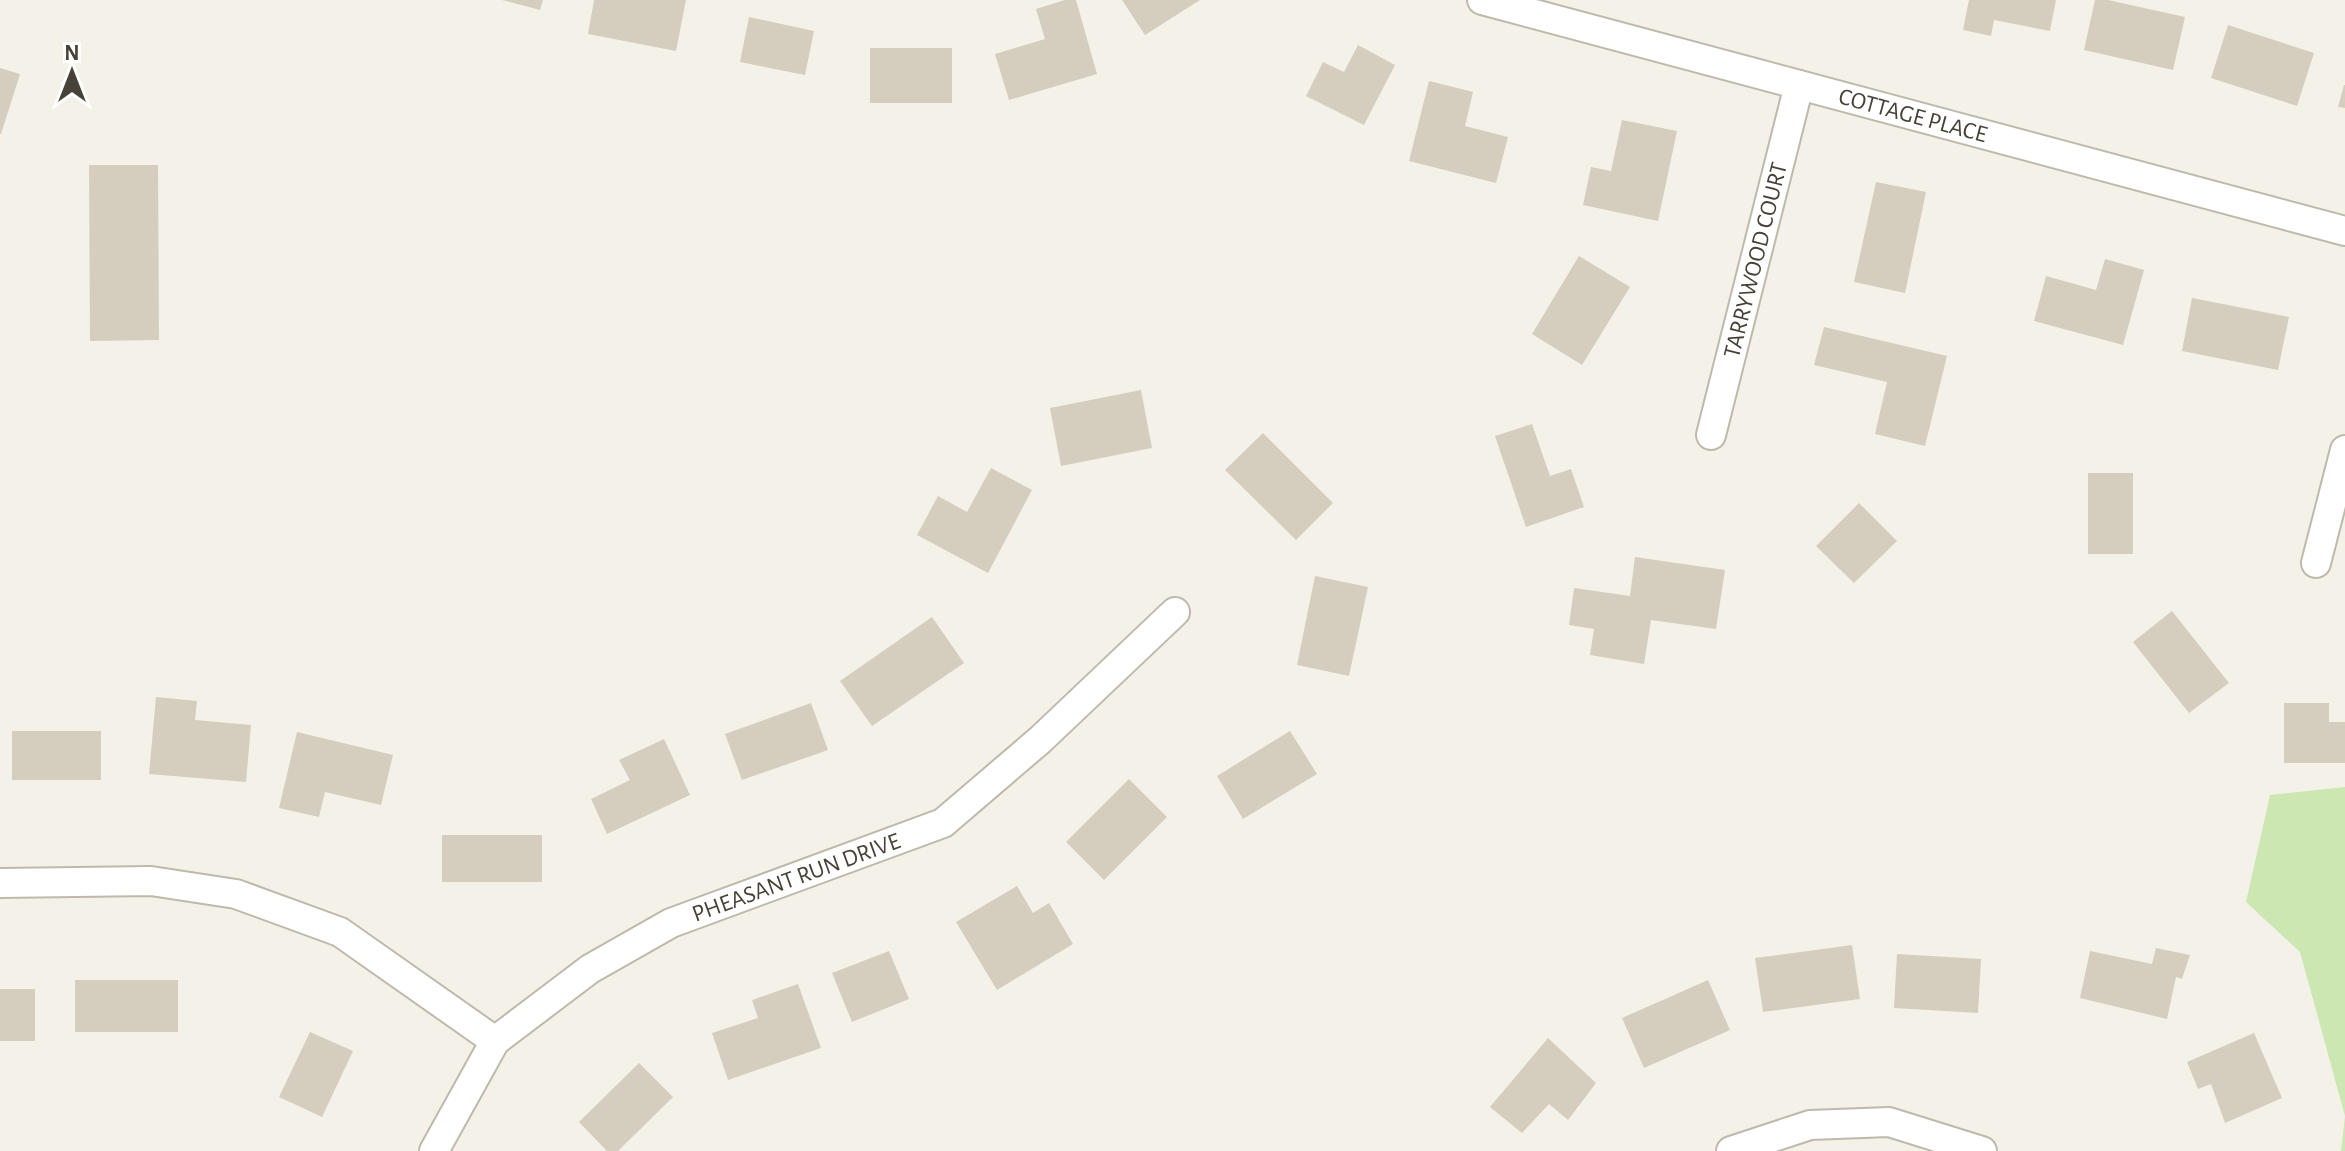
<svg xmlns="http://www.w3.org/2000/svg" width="2345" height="1151" font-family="'Alegreya Sans',sans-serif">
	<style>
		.green { fill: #cce7b2 }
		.building { fill: #d5cebe }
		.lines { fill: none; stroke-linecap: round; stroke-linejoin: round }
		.street-casing { stroke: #bfb9ab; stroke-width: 32 }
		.street { stroke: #fff; stroke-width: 28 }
		.labels { text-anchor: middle; stroke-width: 6; stroke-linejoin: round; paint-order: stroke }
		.street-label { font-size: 24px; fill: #474237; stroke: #fff }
	</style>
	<rect width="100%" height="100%" fill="#f4f1e9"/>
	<!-- green -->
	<polygon class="green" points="2345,787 2345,1151 2341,1151 2345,1116 2300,952 2246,902 2270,795"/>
	<!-- building -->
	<g class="building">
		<polygon points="502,0 543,0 540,10"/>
		<polygon points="594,0 686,0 676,51 588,34"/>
		<polygon points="1065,0 1076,0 1097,74 1009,100 995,54 1045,39 1036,9"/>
		<polygon points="1122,0 1200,0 1145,35"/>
		<polygon points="1969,0 2056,0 2050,31 1994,20 1991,36 1963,30"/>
		<polygon points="2095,0 2108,0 2185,17 2173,70 2084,50"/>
		<polygon points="749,17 814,31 805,75 740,62"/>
		<polygon points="2228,25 2314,53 2297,106 2211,78"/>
		<polygon points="1358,45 1395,65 1364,125 1306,96 1323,62 1344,72"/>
		<rect x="870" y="48" width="82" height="55"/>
		<polygon points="0,68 20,74 1,134 0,134"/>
		<polygon points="1429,81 1473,92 1465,126 1508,137 1496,183 1409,161"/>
		<polygon points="2344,85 2345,85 2345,108 2338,107"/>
		<polygon points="1622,120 1677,131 1658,221 1583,205 1591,167 1611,171"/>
		<polygon points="89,165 158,165 159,340 90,341"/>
		<polygon points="1876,182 1926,192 1905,293 1854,282"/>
		<polygon points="1579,256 1630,287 1582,365 1532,334"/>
		<polygon points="2105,259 2144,270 2123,345 2034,321 2046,276 2096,290"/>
		<polygon points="2192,298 2289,317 2278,370 2182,351"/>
		<polygon points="1824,327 1947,356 1925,446 1875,434 1887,382 1814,365"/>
		<polygon points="1141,390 1152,448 1061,466 1050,408"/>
		<polygon points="1532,424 1550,476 1571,469 1584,507 1526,527 1495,436"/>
		<polygon points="1263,433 1333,503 1296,540 1225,470"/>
		<polygon points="991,468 1032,490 988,573 917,535 938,496 967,512"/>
		<rect x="2088" y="473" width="45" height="81"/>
		<polygon points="1859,503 1897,541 1854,583 1816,546"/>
		<polygon points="1635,557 1725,570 1716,629 1651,620 1644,664 1590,655 1594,629 1569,625 1574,588 1630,596"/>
		<polygon points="1315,576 1368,587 1349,676 1297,665"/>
		<polygon points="2172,611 2229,683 2189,713 2133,642"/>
		<polygon points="932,617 964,663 872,726 840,681"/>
		<polygon points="156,697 197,701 195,720 251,725 246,782 149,774"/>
		<polygon points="811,703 828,750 742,780 725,734"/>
		<polygon points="2284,703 2329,703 2329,722 2345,722 2345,763 2284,763"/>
		<rect x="12" y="731" width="89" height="49"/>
		<polygon points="1290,731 1317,774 1243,819 1217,776"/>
		<polygon points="297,732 393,755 381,805 325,792 319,817 279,808"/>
		<polygon points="664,739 690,795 607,834 591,799 630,780 619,760"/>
		<polygon points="1129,779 1167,817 1104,880 1066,842"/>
		<rect x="442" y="835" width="100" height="47"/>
		<polygon points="1017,886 1033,913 1049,903 1073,944 997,990 956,922"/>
		<polygon points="1852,945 1860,999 1763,1012 1755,958"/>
		<polygon points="2156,948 2190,955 2182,979 2176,977 2167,1019 2080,998 2090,951 2152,964"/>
		<polygon points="889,951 909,999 852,1022 832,973"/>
		<polygon points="1897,954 1981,959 1978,1013 1894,1008"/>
		<rect x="75" y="980" width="103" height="52"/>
		<polygon points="1708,980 1730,1030 1644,1068 1622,1018"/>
		<polygon points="798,984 821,1048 728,1080 712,1033 758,1018 752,1000"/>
		<rect x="0" y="989" width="35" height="52"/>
		<polygon points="310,1032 353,1051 322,1117 279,1097"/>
		<polygon points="2254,1033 2282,1098 2225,1123 2211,1084 2198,1089 2187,1062"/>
		<polygon points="1548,1038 1596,1083 1568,1120 1549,1104 1522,1133 1490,1107"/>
		<polygon points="639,1063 673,1097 618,1151 607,1151 579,1122"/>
	</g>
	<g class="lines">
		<!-- street casing -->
		<g class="street-casing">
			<g id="street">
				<polyline points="1482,0 2345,231"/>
				<polyline points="1711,435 1799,85"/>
				<polyline points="2316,563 2345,450"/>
				<polyline points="0,883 151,881 236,894 340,932 495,1041"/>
				<polyline points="434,1151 495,1041 590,969 671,923 943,823 1040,740 1175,612"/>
				<polyline points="1731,1151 1810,1125 1889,1122 1982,1151"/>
			</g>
		</g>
		<!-- street -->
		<use href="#street" class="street"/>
	</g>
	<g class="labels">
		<!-- street labels -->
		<g class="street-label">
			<text transform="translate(1913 115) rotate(15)" y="8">COTTAGE PLACE</text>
			<text transform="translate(1755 260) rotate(-76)" y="8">TARRYWOOD COURT</text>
			<text transform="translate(796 877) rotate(-20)" y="8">PHEASANT RUN DRIVE</text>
		</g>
	</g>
	<!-- north arrow -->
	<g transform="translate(72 72)" stroke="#ffffff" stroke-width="6" paint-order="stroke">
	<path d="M0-6L14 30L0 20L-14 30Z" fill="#474237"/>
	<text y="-12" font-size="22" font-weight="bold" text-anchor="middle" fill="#474237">N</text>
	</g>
</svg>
